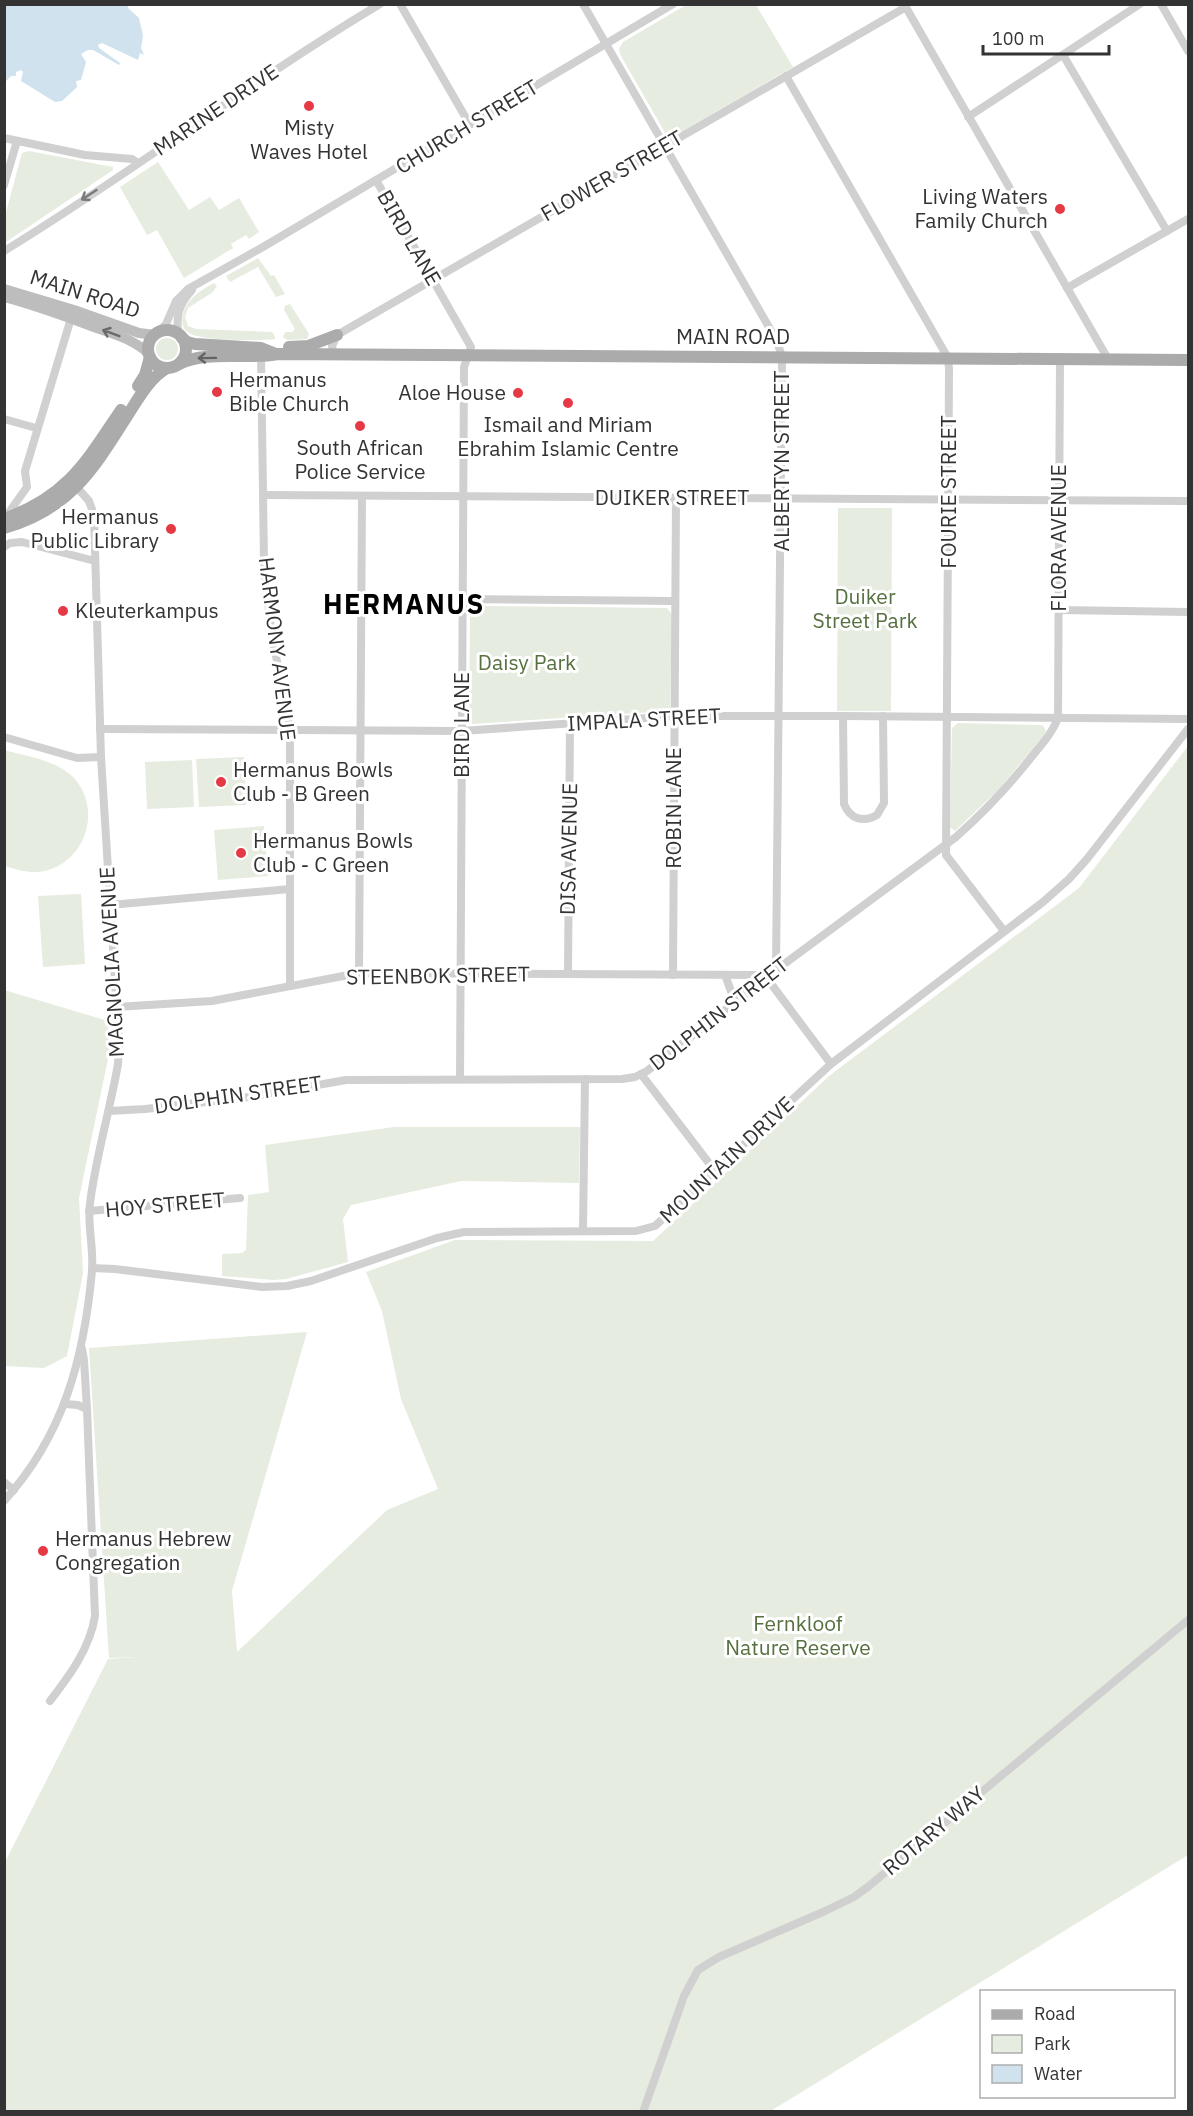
<svg xmlns="http://www.w3.org/2000/svg" width="1193" height="2116" font-family="'IBM Plex Sans',sans-serif">
	<style>
		.green { fill: #e6ecdf }
		.water { fill: #cfe2ee }
		.lines { fill: none; stroke-linecap: round; stroke-linejoin: round }
		.minor { stroke: #d0d0d0; stroke-width: 8 }
		.secondary { stroke: #bdbdbd; stroke-width: 10 }
		.primary { stroke: #ababab; stroke-width: 12 }
		.oneway { stroke: #7a7a7a }
		.oneway2 { stroke: #6a6a6a }
		.oneway3 { stroke: #636363 }
		.poi-dot { fill: #e63946; stroke: #fff; stroke-width: 2 }
		.labels { text-anchor: middle; stroke-width: 6; stroke-linejoin: round; paint-order: stroke }
		.street-label { font-size: 21px; fill: #333; stroke: #fff }
		.poi-label { font-size: 21px; fill: #333; stroke: #fff; text-anchor: start }
		.park-label { font-size: 21px; fill: #56703f; stroke: #fff }
		.district-label { font-size: 27px; font-weight: bold; letter-spacing: 1.5px; fill: #000; stroke: #fff }
	</style>
	<rect width="100%" height="100%" fill="#fff"/>
	<!-- green -->
	<g class="green">
		<polygon points="686,5 756,5 793,67 672,137 667,136 621,56 619,49 623,42"/>
		<polygon points="29,151 113,167 113,170 6,242 5,216 22,153"/>
		<polygon points="158,162 189,210 210,197 219,210 239,198 259,232 249,239 246,235 231,244 233,248 184,278 157,230 147,235 120,187"/>
		<polygon points="258,258 271,276 274,275 285,294 276,297 258,267 230,282 226,276"/>
		<path d="M 214,283 L 217,286 L 213,292 L 188,308 L 185,317 L 188,326 L 196,329 L 272,332 L 275,336 L 275,339 C 260,341 201,341 189,333 C 184,330 183,327 182,321 C 184,301 197,292 214,283 Z"/>
		<polygon points="290,304 309,334 307,339 287,340 283,337 285,332 292,332 295,329 284,310 285,306"/>
		<circle cx="167" cy="349" r="11"/>
		<polygon points="838,508 892,508 891,711 837,711"/>
		<polygon points="474,606 667,608 672,615 670,709 668,711 472,724 469,721 470,612"/>
		<polygon points="958,723 1042,725 1046,730 1044,735 999,789 955,831 950,827 952,728"/>
		<polygon points="1188,746 1188,1855 769,2112 5,2111 4,1864 108,1659 136,1657 109,1658 89,1348 307,1332 232,1591 237,1652 387,1510 438,1489 401,1399 382,1311 366,1272 455,1240 653,1241 829,1076 1079,888"/>
		<path d="M 4,750 C 26,756 55,760 72,776 C 103,807 87,861 45,871 C 31,874 18,870 5,866 Z"/>
		<polygon points="244,757 246,805 199,807 196,759"/>
		<polygon points="192,760 194,807 147,809 145,762"/>
		<polygon points="264,826 268,876 218,880 214,830"/>
		<polygon points="81,894 85,964 43,967 38,896"/>
		<polygon points="4,990 108,1021 109,1054 79,1198 83,1273 67,1356 44,1368 5,1366"/>
		<polygon points="394,1127 580,1127 579,1183 461,1181 351,1205 343,1219 348,1262 286,1279 274,1280 222,1276 222,1254 242,1253 246,1250 248,1195 269,1192 265,1145"/>
	</g>
	<!-- water -->
	<polygon class="water" points="4,5 128,5 128,8 139,18 143,36 141,48 144,55 140,53 138,60 102,43 98,45 99,48 120,63 119,65 93,50 88,50 81,54 86,62 81,80 76,81 77,87 62,101 55,102 21,81 23,72 21,70 16,72 16,76 11,76 5,82"/>
	<g class="lines">
		<!-- minor -->
		<g class="minor">
			<polyline points="400,4 470,125"/>
			<polyline points="583,4 777,341 782,357 776,970"/>
			<polyline points="904,4 1108,359"/>
			<polyline points="1161,4 1188,51"/>
			<polyline points="1063,55 1167,231"/>
			<polyline points="786,76 948,358 949,369 946,855 1004,931"/>
			<polyline points="968,117 1140,4"/>
			<polyline points="4,138 85,155 132,159 138,163"/>
			<polyline points="376,180 471,347 464,367 460,1079"/>
			<polyline points="4,185 17,141"/>
			<path d="M 4,251 C 132,173 251,81 380,4"/>
			<polyline points="1067,288 1188,219"/>
			<polyline points="157,333 166,324 176,301 188,289 263,247 673,4"/>
			<path d="M 179,335 C 175,317 179,304 192,290"/>
			<polyline points="261,354 264,562 271,630 290,729 290,986"/>
			<polyline points="334,355 332,346 337,335 906,7"/>
			<polyline points="4,419 36,428"/>
			<polyline points="263,495 1188,501"/>
			<polyline points="5,518 27,487 25,471 72,315"/>
			<polyline points="4,547 10,543 22,542 95,561"/>
			<polyline points="462,599 675,601"/>
			<polyline points="1059,610 1188,612"/>
			<path d="M 843,716 L 844,804 C 850,819 863,823 877,815 L 884,803 L 883,716"/>
			<polyline points="100,729 462,731 675,716 843,716 1188,719"/>
			<polyline points="4,737 77,758 101,757"/>
			<polyline points="110,905 290,889"/>
			<polyline points="359,973 362,496"/>
			<polyline points="568,974 570,723"/>
			<polyline points="673,975 676,498"/>
			<polyline points="725,975 735,1002"/>
			<polyline points="116,1007 212,1001 359,973 761,975 772,985 831,1064"/>
			<polyline points="641,1074 715,1171"/>
			<path d="M 109,1111 L 145,1109 L 249,1097 L 346,1080 L 622,1079 L 635,1077 L 647,1071 L 776,970 L 956,837 C 983,813 1007,788 1029,760 C 1040,746 1052,734 1058,718 L 1060,359"/>
			<polyline points="89,1211 240,1198"/>
			<polyline points="583,1231 585,1079"/>
			<polyline points="92,1268 115,1269 262,1287 287,1286 311,1281 437,1238 464,1232 636,1231 655,1226 831,1064 1043,902 1069,879 1087,859 1188,729"/>
			<polyline points="65,1404 78,1405 87,1409"/>
			<polyline points="4,1482 14,1490"/>
			<path d="M 4,1501 C 64,1435 84,1358 92,1271 C 94,1248 87,1225 90,1203 C 96,1156 110,1110 118,1064 L 119,1046 L 101,757 L 94,515 L 89,501 L 74,484"/>
			<path d="M 50,1701 C 70,1675 90,1648 95,1616 L 87,1409 L 84,1360 L 82,1349"/>
			<polyline points="643,2112 684,1996 698,1970 719,1957 823,1912 854,1897 869,1886 1188,1620"/>
		</g>
		<!-- secondary -->
		<g class="secondary">
			<polyline points="4,289 74,310 139,333 155,335"/>
			<path d="M 4,297 C 35,305 64,316 94,327 C 113,334 133,339 148,353"/>
		</g>
		<!-- primary -->
		<g class="primary">
			<circle cx="167" cy="349" r="19"/>
			<polyline points="182,338 187,342 195,344 261,348 276,354"/>
			<polyline points="289,347 308,346 337,335"/>
			<path d="M 179,364 C 208,350 246,360 278,354 L 1188,360"/>
			<polyline points="138,386 145,375 150,357"/>
			<path d="M 4,519 C 67,497 86,462 121,410"/>
			<path d="M 4,528 C 71,509 94,468 129,413 C 140,396 149,379 167,368"/>
		</g>
	</g>
	<!-- one-way arrows -->
	<defs><path id="oneway-shaft" d="M-6 0H5M1.5-3L5.5 0L1.5 3" fill="none" stroke-width="1.6" stroke-linecap="round" stroke-linejoin="round" transform="scale(1.5)"/></defs>
	<use class="oneway" href="#oneway-shaft" transform="translate(89 195) rotate(147)"/>
	<use class="oneway2" href="#oneway-shaft" transform="translate(111 333) rotate(-159)"/>
	<use class="oneway3" href="#oneway-shaft" transform="translate(207 358) rotate(179)"/>
	<!-- markers -->
	<g class="poi-dot">
		<circle cx="309" cy="106" r="6"/>
		<circle cx="1060" cy="209" r="6"/>
		<circle cx="217" cy="392" r="6"/>
		<circle cx="518" cy="393" r="6"/>
		<circle cx="568" cy="403" r="6"/>
		<circle cx="360" cy="426" r="6"/>
		<circle cx="171" cy="529" r="6"/>
		<circle cx="63" cy="611" r="6"/>
		<circle cx="221" cy="782" r="6"/>
		<circle cx="241" cy="853" r="6"/>
		<circle cx="43" cy="1551" r="6"/>
	</g>
	<g class="labels">
		<!-- street labels -->
		<g class="street-label">
			<text transform="translate(216 110) rotate(-34)" y="7">MARINE DRIVE</text>
			<text transform="translate(467 127) rotate(-31)" y="7">CHURCH STREET</text>
			<text transform="translate(612 176) rotate(-30)" y="7">FLOWER STREET</text>
			<text transform="translate(409 238) rotate(60)" y="7">BIRD LANE</text>
			<text transform="translate(85 294) rotate(18)" y="7">MAIN ROAD</text>
			<text x="733" y="344">MAIN ROAD</text>
			<text transform="translate(782 461) rotate(-90)" y="7">ALBERTYN STREET</text>
			<text transform="translate(949 492) rotate(-90)" y="7">FOURIE STREET</text>
			<text x="672" y="505">DUIKER STREET</text>
			<text transform="translate(1059 538) rotate(-90)" y="7">FLORA AVENUE</text>
			<text transform="translate(277 649) rotate(83)" y="7">HARMONY AVENUE</text>
			<text transform="translate(644 720) rotate(-3)" y="7">IMPALA STREET</text>
			<text transform="translate(462 725) rotate(-90)" y="7">BIRD LANE</text>
			<text transform="translate(674 808) rotate(-90)" y="7">ROBIN LANE</text>
			<text transform="translate(569 849) rotate(-89)" y="7">DISA AVENUE</text>
			<text transform="translate(112 962) rotate(-93)" y="7">MAGNOLIA AVENUE</text>
			<text transform="translate(438 976) rotate(-1)" y="7">STEENBOK STREET</text>
			<text transform="translate(719 1014) rotate(-38)" y="7">DOLPHIN STREET</text>
			<text transform="translate(238 1095) rotate(-8)" y="7">DOLPHIN STREET</text>
			<text transform="translate(727 1160) rotate(-43)" y="7">MOUNTAIN DRIVE</text>
			<text transform="translate(165 1205) rotate(-5)" y="7">HOY STREET</text>
			<text transform="translate(934 1831) rotate(-40)" y="7">ROTARY WAY</text>
		</g>
		<!-- poi labels -->
		<g class="poi-label">
			<text x="309" y="135" text-anchor="middle">Misty<tspan x="309" dy="24">Waves Hotel</tspan></text>
			<text x="1048" y="204" text-anchor="end">Living Waters<tspan x="1048" dy="24">Family Church</tspan></text>
			<text x="229" y="387">Hermanus<tspan x="229" dy="24">Bible Church</tspan></text>
			<text x="506" y="400" text-anchor="end">Aloe House</text>
			<text x="568" y="432" text-anchor="middle">Ismail and Miriam<tspan x="568" dy="24">Ebrahim Islamic Centre</tspan></text>
			<text x="360" y="455" text-anchor="middle">South African<tspan x="360" dy="24">Police Service</tspan></text>
			<text x="159" y="524" text-anchor="end">Hermanus<tspan x="159" dy="24">Public Library</tspan></text>
			<text x="75" y="618">Kleuterkampus</text>
			<text x="233" y="777">Hermanus Bowls<tspan x="233" dy="24">Club - B Green</tspan></text>
			<text x="253" y="848">Hermanus Bowls<tspan x="253" dy="24">Club - C Green</tspan></text>
			<text x="55" y="1546">Hermanus Hebrew<tspan x="55" dy="24">Congregation</tspan></text>
		</g>
		<!-- park labels -->
		<g class="park-label">
			<text x="865" y="604">Duiker<tspan x="865" dy="24">Street Park</tspan></text>
			<text x="527" y="670">Daisy Park</text>
			<text x="798" y="1631">Fernkloof<tspan x="798" dy="24">Nature Reserve</tspan></text>
		</g>
		<!-- district labels -->
		<g class="district-label">
			<text x="404" y="614">HERMANUS</text>
		</g>
	</g>
	<!-- border -->
	<rect width="1193" height="2116" fill="none" stroke="#333333" stroke-width="12"/>
	<!-- legend -->
	<rect x="980" y="1990" width="195" height="108" fill="#ffffff" stroke="#adadad" stroke-width="1.5"/>
	<rect x="992" y="2010" width="30" height="9" fill="#ababab" stroke="#adadad" stroke-width="1.5"/>
	<text x="1034" y="2020" font-size="18" fill="#333333">Road</text>
	<rect x="992" y="2035" width="30" height="18" fill="#e6ecdf" stroke="#adadad" stroke-width="1.5"/>
	<text x="1034" y="2050" font-size="18" fill="#333333">Park</text>
	<rect x="992" y="2065" width="30" height="18" fill="#cfe2ee" stroke="#adadad" stroke-width="1.5"/>
	<text x="1034" y="2080" font-size="18" fill="#333333">Water</text>
	<!-- scale -->
	<path d="M983 45v9h126v-9" fill="none" stroke="#333333" stroke-width="3"/>
	<text x="992" y="45" font-size="18" fill="#333333" stroke="#ffffff" stroke-width="4.5" paint-order="stroke">100 m</text>
</svg>
